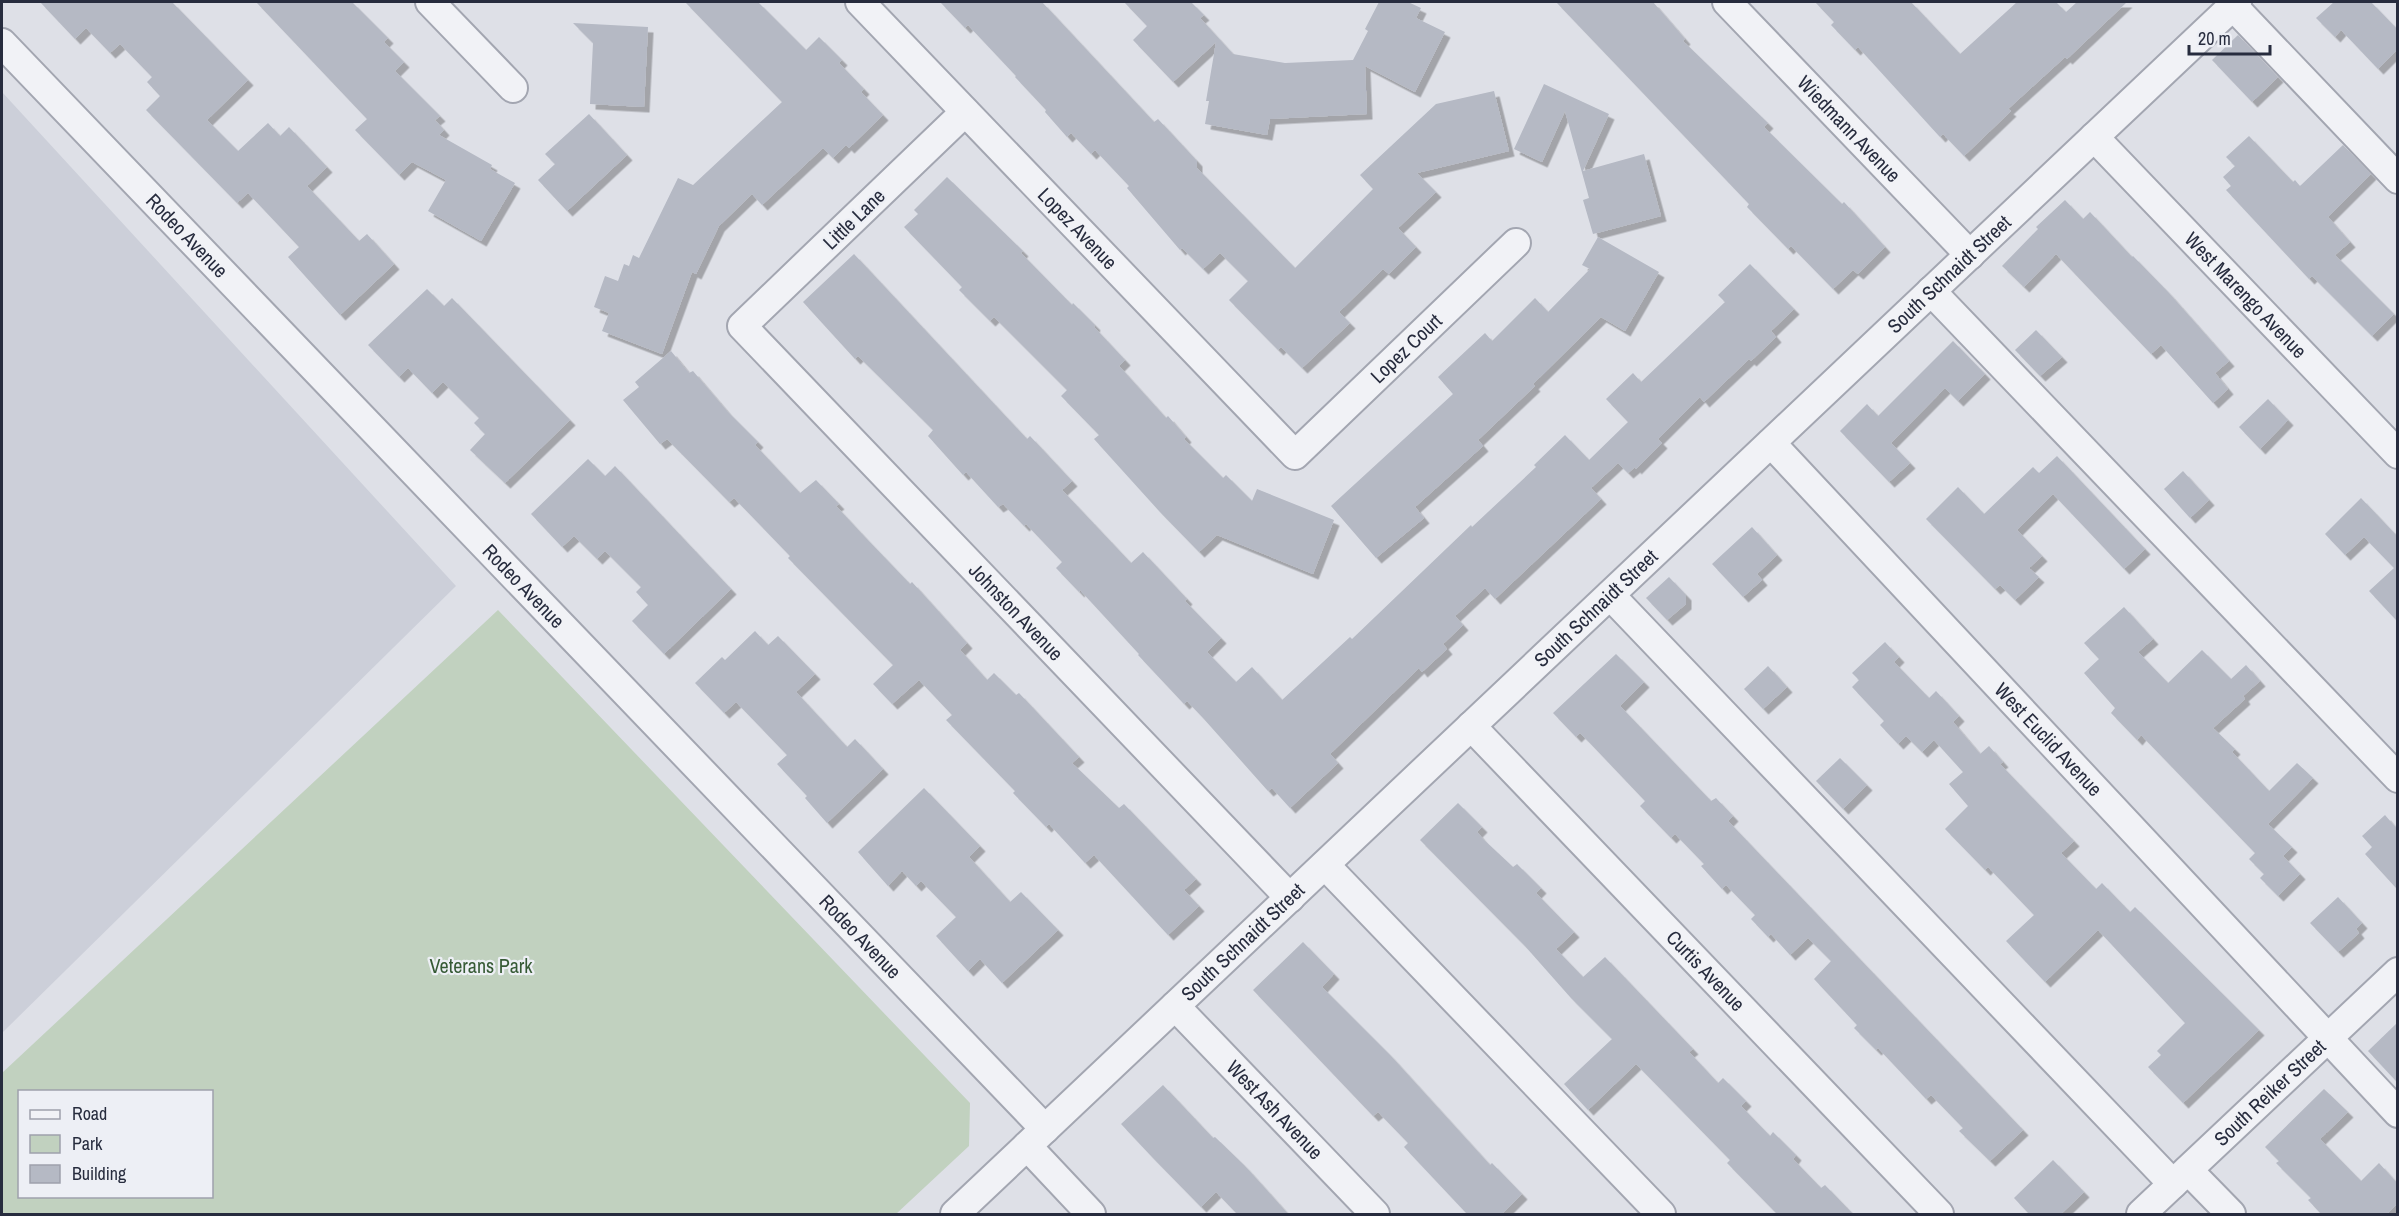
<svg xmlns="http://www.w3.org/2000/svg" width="2399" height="1216" font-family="'Archivo Narrow',sans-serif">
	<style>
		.built { fill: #cccfd9 }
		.green { fill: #c1d1bf; fill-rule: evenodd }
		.building { fill: #b5b9c4; filter: url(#shadow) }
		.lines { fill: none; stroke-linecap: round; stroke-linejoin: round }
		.minor-casing { stroke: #a3a6b1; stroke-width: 32 }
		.minor { stroke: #f1f2f6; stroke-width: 28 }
		.labels { text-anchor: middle; stroke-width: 4.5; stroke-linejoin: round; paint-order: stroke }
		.street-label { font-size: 20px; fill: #272c3e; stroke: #edeff5 }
		.park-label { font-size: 20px; fill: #365a35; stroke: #edeff5 }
	</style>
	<defs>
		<filter id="shadow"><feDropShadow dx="5.5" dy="5.5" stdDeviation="0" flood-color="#0004"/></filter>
	</defs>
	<rect width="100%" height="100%" fill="#dee0e7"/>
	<!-- built -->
	<polygon class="built" points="2,92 456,586 2,1033"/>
	<!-- green -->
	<path class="green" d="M 498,610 L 970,1103 L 969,1146 L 896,1214 L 2,1214 L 2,1073 ZM 20,1092 L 212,1092 L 212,1196 L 20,1196 Z"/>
	<!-- building -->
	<g class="building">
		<polygon points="40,2 172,2 248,80 207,120 238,151 268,123 280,136 289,127 327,167 307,186 359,241 367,234 394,264 340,315 288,257 299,247 248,193 237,203 146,110 160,96 147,82 152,77 120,44 110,53 86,28 75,39"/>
		<polygon points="256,2 352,2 388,38 384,42 404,62 395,71 440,116 435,120 444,130 439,135 492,165 490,169 515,183 481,241 428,211 446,180 412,162 399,175 355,130 367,119"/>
		<polygon points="685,2 758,2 806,50 819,37 842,60 839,63 864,89 861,92 883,115 849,148 846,145 833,158 823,148 762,205 752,194 719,226 696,274 692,272 662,354 602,331 609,313 594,307 605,276 618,281 624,264 629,266 633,255 639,258 678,178 693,185 782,102"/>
		<polygon points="940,2 1042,2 1154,122 1158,119 1197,161 1197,168 1295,268 1373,189 1360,175 1436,104 1494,91 1509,151 1417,173 1436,192 1398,228 1416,247 1389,274 1383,269 1339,312 1350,323 1302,368 1281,347 1278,350 1229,300 1248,281 1220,253 1203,269 1182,248 1180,250 1127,188 1129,186 1095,150 1091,154 1071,133 1067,137 1045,112 1046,110 1015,77 1016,76 968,25 965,28"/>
		<polygon points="1124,2 1191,2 1204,15 1200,18 1233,54 1285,63 1353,60 1368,31 1365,29 1379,2 1408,2 1421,8 1416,18 1445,32 1415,92 1365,66 1367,114 1270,119 1267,135 1205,124 1209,101 1206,101 1216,42 1173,82 1133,40 1147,26"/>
		<polygon points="1556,2 1653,2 1685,39 1683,41 1768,123 1764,127 1842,204 1844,202 1885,247 1858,274 1853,270 1833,289 1791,246 1788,249 1747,207 1749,204"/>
		<polygon points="1815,2 1911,2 1960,54 2017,2 2056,2 2066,12 2077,2 2127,2 2067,59 2065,57 2008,109 2011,111 1964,156 1943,134 1940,137 1858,47 1855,50 1831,25 1834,22"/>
		<polygon points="2334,2 2371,2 2397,29 2397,50 2378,69 2341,30 2335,37 2316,18"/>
		<polygon points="573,23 648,27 644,107 590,104 593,43"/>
		<polygon points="2238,35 2278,77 2252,102 2212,60"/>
		<polygon points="1544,84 1609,114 1583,171 1644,154 1661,216 1593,234 1583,200 1589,198 1565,111 1542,162 1514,149"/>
		<polygon points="589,114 627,155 567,211 538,180 555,164 545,154"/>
		<polygon points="2249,136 2293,182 2295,180 2300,186 2343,145 2371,174 2328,217 2350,242 2335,255 2394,314 2372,336 2312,276 2309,279 2226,190 2231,186 2223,177 2235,166 2226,157"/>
		<polygon points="947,177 1023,251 1021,253 1072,305 1073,303 1095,325 1094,327 1125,360 1119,366 1166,418 1168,416 1186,437 1184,439 1223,478 1226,475 1252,501 1257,489 1334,520 1313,574 1217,535 1199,552 1160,512 1094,439 1099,435 1061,396 1067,390 994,317 990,321 959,290 962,287 904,227 918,214 914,210"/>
		<polygon points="2065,200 2083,219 2090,212 2132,257 2133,256 2168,292 2229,361 2215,373 2228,389 2213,403 2161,345 2151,354 2056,254 2024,287 2002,266 2038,229 2036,227"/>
		<polygon points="1598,237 1659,272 1625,331 1601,317 1533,384 1535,386 1478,440 1483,446 1415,507 1424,518 1376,558 1331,506 1453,394 1438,377 1485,333 1492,341 1535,298 1548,312 1590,269 1582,265"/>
		<polygon points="854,254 1027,439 1030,436 1072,481 1062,490 1131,563 1143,552 1187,599 1185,601 1221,638 1207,652 1236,682 1252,667 1282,700 1350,637 1352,639 1471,525 1472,527 1536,467 1534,465 1565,435 1589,460 1628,422 1606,399 1633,373 1641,382 1725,302 1718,295 1750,264 1794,309 1771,331 1776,337 1751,361 1749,359 1704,402 1700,397 1658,439 1662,443 1636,469 1635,467 1628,473 1618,463 1591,488 1601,499 1495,599 1485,588 1455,616 1463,625 1443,644 1447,649 1422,672 1419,668 1330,754 1338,763 1290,808 1272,788 1268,791 1204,719 1187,701 1184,704 1138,655 1139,654 1080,590 1079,592 1056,568 1062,562 1026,524 1024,526 1003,504 998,507 966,472 963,475 928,436 933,430 923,420 858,356 855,359 803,302"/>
		<polygon points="427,289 444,306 452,298 570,420 505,483 470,450 485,434 474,423 479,418 443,382 432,393 408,368 399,377 368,345"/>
		<polygon points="2036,330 2062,357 2040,376 2015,350"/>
		<polygon points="1953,341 1985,374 1958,401 1945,388 1891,443 1910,463 1889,482 1840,431 1867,404 1878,416"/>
		<polygon points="671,351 689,373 693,371 727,411 758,442 755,445 800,493 816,480 839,504 836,506 863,535 910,584 912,582 967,643 960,650 987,680 994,673 1016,695 1019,693 1079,757 1072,763 1119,808 1124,804 1196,879 1184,890 1199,906 1168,935 1094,855 1085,863 1049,824 1046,827 1013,793 1015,791 946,720 952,715 919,680 892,704 873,684 893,665 788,558 790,556 734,498 729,502 667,439 660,444 623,400 639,387 635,382"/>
		<polygon points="2268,399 2288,420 2260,449 2239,427"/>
		<polygon points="2057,456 2145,549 2124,569 2053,494 2017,530 2042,556 2029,568 2039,577 2015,600 2000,585 1995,589 1926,519 1958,487 1984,514 2033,467 2039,473"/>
		<polygon points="588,459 605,476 615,466 731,589 664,654 632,621 648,605 636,592 641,587 605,551 597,559 574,536 562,547 531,514"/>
		<polygon points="2183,471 2209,500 2190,518 2164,489"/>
		<polygon points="2361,498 2397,536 2397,621 2369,591 2394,568 2364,537 2345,555 2325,534"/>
		<polygon points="1752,527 1777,555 1757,574 1762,580 1743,597 1712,564"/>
		<polygon points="1669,577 1686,595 1686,604 1667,620 1646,598"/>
		<polygon points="2124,607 2153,639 2138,652 2168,683 2202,650 2231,679 2246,665 2260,681 2243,696 2245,699 2213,728 2235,749 2232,752 2269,791 2297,763 2313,778 2268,824 2292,847 2283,856 2300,874 2278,896 2260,878 2264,874 2249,859 2255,853 2141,735 2137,740 2111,713 2115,708 2084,673 2099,659 2084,643"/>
		<polygon points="755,631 768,645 778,636 815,674 796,692 847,747 855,739 883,769 827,823 805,798 807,796 777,764 787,755 736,702 724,713 695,683 722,657 725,660"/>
		<polygon points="1885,642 1899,657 1894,662 1929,698 1936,691 1959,716 1953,722 1980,754 1989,746 2003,762 2000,764 2074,841 2061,853 2096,889 2102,883 2130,912 2135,907 2259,1030 2183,1103 2148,1067 2161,1055 2157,1051 2185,1023 2098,930 2045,982 2006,941 2034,915 1988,867 1985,870 1945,829 1968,806 1949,784 1963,772 1934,740 1922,752 1906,736 1898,744 1880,725 1884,721 1852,687 1859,680 1852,673"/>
		<polygon points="1616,654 1644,682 1620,706 1711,801 1716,798 1733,816 1728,821 2023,1130 1990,1161 1959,1131 1963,1128 1931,1095 1926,1099 1878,1048 1876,1050 1854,1028 1857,1025 1814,979 1831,961 1808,938 1790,955 1771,934 1768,937 1751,919 1755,915 1726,885 1722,889 1701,866 1704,864 1675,834 1671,838 1640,806 1645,801 1587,740 1580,733 1576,737 1553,713"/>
		<polygon points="1768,666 1787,687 1763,709 1744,689"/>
		<polygon points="1840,758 1867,785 1843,809 1816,781"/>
		<polygon points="924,788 980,846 969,857 1010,902 1021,892 1058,930 1002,983 980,959 968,971 936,936 956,917 921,881 916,886 902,871 888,886 858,852"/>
		<polygon points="1458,803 1482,827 1477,832 1483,839 1513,867 1517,864 1541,888 1536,893 1574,932 1556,949 1583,977 1605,957 1693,1049 1689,1052 1718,1083 1723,1078 1746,1101 1741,1106 1770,1136 1773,1132 1796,1155 1793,1159 1821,1188 1825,1185 1854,1215 1778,1215 1727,1163 1730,1160 1636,1064 1588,1110 1564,1084 1612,1039 1571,998 1525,946 1420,840"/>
		<polygon points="2385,815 2397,829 2397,889 2365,854 2372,847 2362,836"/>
		<polygon points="2338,897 2362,923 2356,929 2359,933 2338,952 2310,923"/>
		<polygon points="1303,942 1334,974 1322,987 1390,1055 1490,1165 1492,1163 1522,1194 1501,1215 1468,1215 1404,1147 1408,1143 1378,1112 1373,1116 1253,990"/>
		<polygon points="2397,1023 2397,1082 2368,1051"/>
		<polygon points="1163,1085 1213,1138 1215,1137 1244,1165 1289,1215 1238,1215 1216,1192 1201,1207 1153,1158 1121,1124"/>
		<polygon points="2324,1089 2348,1112 2320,1139 2361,1181 2379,1163 2397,1183 2397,1204 2386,1215 2322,1215 2308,1200 2311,1198 2276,1163 2279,1161 2265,1147"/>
		<polygon points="2053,1160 2084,1192 2060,1215 2030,1215 2014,1198"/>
	</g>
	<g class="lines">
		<!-- minor casing -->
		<g class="minor-casing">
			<g id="minor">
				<polyline points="430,2 513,88"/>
				<path id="s1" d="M 860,2 L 1295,455 L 1516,243"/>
				<path id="s2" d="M 1727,2 L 1970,255"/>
				<polyline points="2233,6 2398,179"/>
				<path id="s3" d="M 2,43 L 1045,1129"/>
				<path id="s4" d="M 965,112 L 742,326 L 1290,898"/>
				<path id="s5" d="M 2094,137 L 2398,454"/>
				<polyline points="1931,291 2398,778"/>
				<path id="s6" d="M 1771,443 L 2398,1113"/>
				<polyline points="1610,595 2173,1184"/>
				<path id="s7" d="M 1471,726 L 1939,1214"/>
				<polyline points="1325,865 1661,1214"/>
				<path id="s8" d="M 1175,1006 L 1375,1214"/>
				<polyline points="1027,1146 1091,1214"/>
				<polyline points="2188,1170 2231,1214"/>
				<path id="s9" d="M 955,1214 L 2237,2"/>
				<path id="s10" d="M 2141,1214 L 2398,972"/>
			</g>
		</g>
		<!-- minor -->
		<use href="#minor" class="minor"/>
	</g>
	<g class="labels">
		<!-- street labels -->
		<g class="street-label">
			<text dy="7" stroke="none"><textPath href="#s2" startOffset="176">Wiedmann Avenue</textPath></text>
			<text transform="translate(854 219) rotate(-44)" y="7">Little Lane</text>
			<text dy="7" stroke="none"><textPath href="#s1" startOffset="314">Lopez Avenue</textPath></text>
			<text dy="7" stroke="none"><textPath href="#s3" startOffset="267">Rodeo Avenue</textPath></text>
			<text dy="7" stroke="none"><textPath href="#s9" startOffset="1368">South Schnaidt Street</textPath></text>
			<text dy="7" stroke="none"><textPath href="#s5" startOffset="219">West Marengo Avenue</textPath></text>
			<text dy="7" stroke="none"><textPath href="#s1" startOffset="782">Lopez Court</textPath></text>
			<text dy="7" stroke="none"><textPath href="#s3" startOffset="753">Rodeo Avenue</textPath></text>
			<text dy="7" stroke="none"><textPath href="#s9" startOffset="882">South Schnaidt Street</textPath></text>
			<text dy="7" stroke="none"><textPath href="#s4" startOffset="705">Johnston Avenue</textPath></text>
			<text dy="7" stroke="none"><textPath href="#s6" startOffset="406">West Euclid Avenue</textPath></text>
			<text dy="7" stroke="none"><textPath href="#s3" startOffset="1239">Rodeo Avenue</textPath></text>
			<text dy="7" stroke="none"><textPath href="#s9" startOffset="396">South Schnaidt Street</textPath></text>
			<text dy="7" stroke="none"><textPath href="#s7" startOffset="339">Curtis Avenue</textPath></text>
			<text dy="7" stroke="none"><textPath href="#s10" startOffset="177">South Reiker Street</textPath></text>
			<text dy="7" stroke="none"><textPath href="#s8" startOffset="144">West Ash Avenue</textPath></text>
		</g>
		<!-- park labels -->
		<g class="park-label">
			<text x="481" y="973">Veterans Park</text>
		</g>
	</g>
	<!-- border -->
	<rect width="2399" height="1216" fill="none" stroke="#272c3e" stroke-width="6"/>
	<!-- legend -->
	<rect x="18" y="1090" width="195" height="108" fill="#edeff5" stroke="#9ea1ac" stroke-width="1.5"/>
	<rect x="30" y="1110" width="30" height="9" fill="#f1f2f6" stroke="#9ea1ac" stroke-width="1.5"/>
	<text x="72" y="1120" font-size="18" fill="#272c3e">Road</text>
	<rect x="30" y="1135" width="30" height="18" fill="#c1d1bf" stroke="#9ea1ac" stroke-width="1.5"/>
	<text x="72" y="1150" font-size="18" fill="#272c3e">Park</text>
	<rect x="30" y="1165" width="30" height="18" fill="#b5b9c4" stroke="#9ea1ac" stroke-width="1.5"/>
	<text x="72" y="1180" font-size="18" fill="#272c3e">Building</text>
	<!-- scale -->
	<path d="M2189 45v9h81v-9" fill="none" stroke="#272c3e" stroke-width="3"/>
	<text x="2198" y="45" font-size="18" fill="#272c3e" stroke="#edeff5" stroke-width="4.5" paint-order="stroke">20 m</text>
</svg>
